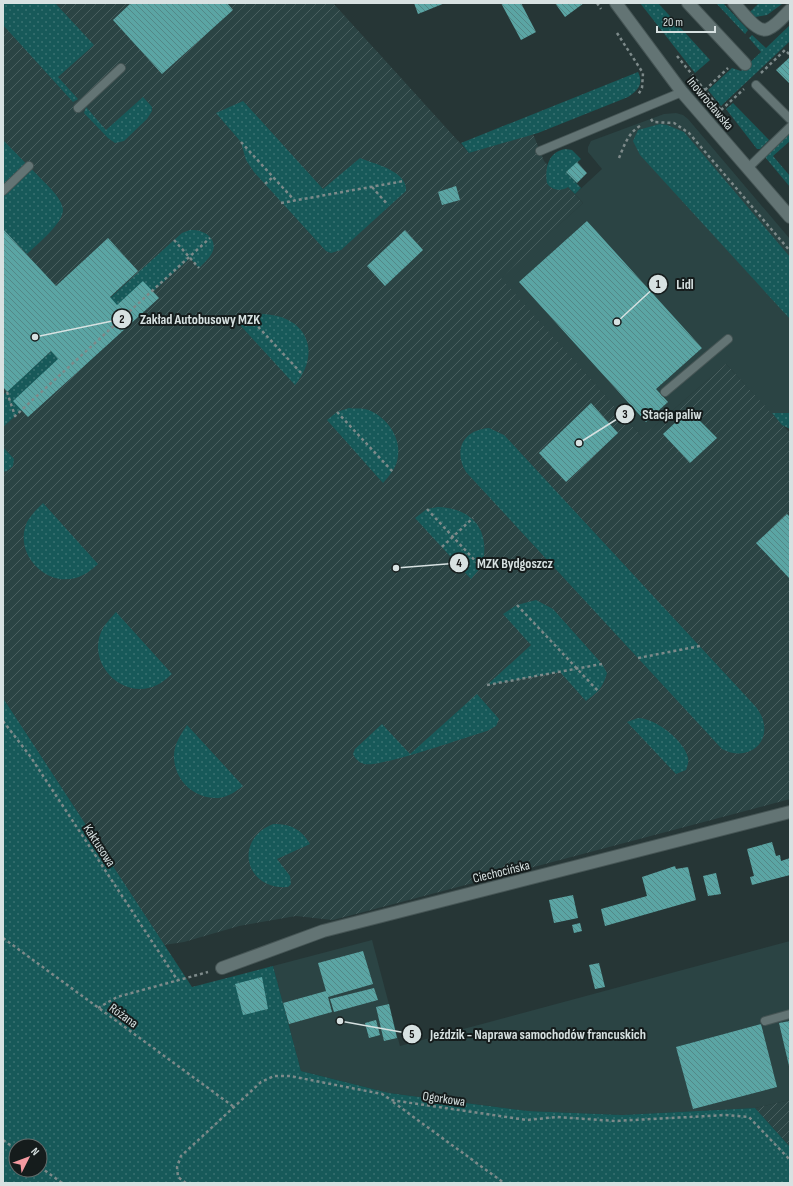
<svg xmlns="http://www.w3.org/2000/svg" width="793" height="1186" font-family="'Sofia Sans Condensed',sans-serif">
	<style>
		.built { fill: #2b4444 }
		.industrial { fill: url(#industrial-furrows) }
		.grass { fill: url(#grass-dots); fill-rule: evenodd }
		.building { fill: url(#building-back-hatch) }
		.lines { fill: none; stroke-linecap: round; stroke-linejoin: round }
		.lane-casing { stroke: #465555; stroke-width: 10 }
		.street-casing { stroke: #465555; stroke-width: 14 }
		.secondary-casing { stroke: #465555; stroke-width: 14 }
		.path { stroke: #7d8a8a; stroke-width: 2.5; stroke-dasharray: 3 3; stroke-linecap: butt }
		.lane { stroke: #637474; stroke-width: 8 }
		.street { stroke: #637474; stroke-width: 12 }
		.secondary { stroke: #637474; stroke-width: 12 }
		.labels { text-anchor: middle; stroke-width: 4; stroke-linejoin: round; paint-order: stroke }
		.street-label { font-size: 13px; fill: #d7e1e1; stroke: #151c1c }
		.leader { fill: none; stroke: #d7e1e1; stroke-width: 1.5 }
		.callout-dot { fill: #d7e1e1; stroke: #151c1c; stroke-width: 1.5 }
		.mark-label { font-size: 12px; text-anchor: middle; font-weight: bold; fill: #111 }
		.callout-label { font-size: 14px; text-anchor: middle; font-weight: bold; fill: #d7e1e1; stroke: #151c1c; stroke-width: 4; stroke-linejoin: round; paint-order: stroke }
	</style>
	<defs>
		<pattern id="industrial-furrows" width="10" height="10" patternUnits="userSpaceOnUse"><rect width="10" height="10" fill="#2b4444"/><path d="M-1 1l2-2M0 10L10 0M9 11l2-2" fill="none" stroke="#495f5f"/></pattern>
		<pattern id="grass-dots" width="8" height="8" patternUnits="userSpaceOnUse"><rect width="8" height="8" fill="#175959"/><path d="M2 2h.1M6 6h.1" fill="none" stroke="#387171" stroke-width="1.8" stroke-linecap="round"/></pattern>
		<pattern id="building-back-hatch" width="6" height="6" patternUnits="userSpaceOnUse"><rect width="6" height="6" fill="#5ba5a4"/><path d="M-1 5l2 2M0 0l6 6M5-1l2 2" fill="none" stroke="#538887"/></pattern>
	</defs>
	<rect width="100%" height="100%" fill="#263636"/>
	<!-- built -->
	<g class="built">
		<polygon points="676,113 683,115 688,119 790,239 790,429 782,425 726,364 642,437 500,278 583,203 575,194 602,169 588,152 588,147 591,141 664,114"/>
		<polygon points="372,940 400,1046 790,941 790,1100 755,1108 622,1115 528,1111 389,1093 301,1071 273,966"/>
	</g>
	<!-- industrial -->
	<g class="industrial">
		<polygon points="3,3 333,3 469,153 533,134 544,161 583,203 501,278 642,437 726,364 790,433 790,799 333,920 296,916 239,926 184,942 164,945 3,698"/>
		<polygon points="790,1100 790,1147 755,1108"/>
	</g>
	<!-- grass -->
	<g class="grass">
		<polygon points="3,3 55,3 94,45 58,77 78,99 73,102 3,25"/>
		<polygon points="640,3 658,3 710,60 695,73"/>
		<polygon points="716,3 723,3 748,30 745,34"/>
		<polygon points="759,3 781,3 782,4 767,15 755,17 750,12"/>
		<polygon points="790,25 790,41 721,106 708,90 732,68 741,71 761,52 749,38 752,35 766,48"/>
		<path d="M 638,72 C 644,84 638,90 628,97 L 538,133 L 469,153 L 461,143 Z"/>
		<polygon points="143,97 152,107 152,111 147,119 124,141 115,143 108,138 84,113 86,107 106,130"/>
		<path d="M 243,101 L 323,189 L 360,158 C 374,164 408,171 406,191 L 341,250 L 331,253 L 326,251 L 254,172 L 246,160 L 241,142 L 216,113 Z"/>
		<polygon points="733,103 769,140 760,149 757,149 726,109"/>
		<polygon points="660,124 667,125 684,132 790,257 790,319 640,155 633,141 638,130"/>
		<polygon points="790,133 790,141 773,156 790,176 790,187 765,157"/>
		<path d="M 3,140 L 52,190 C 56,195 62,202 63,209 C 64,223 36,245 27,254 L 3,229 Z"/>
		<path d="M 565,149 L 572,150 L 581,159 L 566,172 L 581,188 L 575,194 L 568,187 C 561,192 551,190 547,183 C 545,168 548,152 565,149 Z"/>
		<path d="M 190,230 C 203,229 219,238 212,253 C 209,259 204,263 199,268 L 190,258 L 3,427 L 3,395 L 174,240 L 182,233 Z"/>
		<path d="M 263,314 C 307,316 322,352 295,385 L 240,325 L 250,318 Z"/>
		<path d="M 349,408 C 354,409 360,408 365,409 C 384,414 401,435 398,456 C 397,467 390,475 383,483 L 327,420 L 337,412 Z"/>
		<polygon points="772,413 790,413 790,429 782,425"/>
		<path d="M 489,428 L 504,435 L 756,707 C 778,735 753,765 722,749 L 466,472 C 453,450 463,430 489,428 Z"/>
		<polygon points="3,447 14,459 13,466 7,471 3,472"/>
		<path d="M 43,503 L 98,564 C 93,568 88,573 83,575 C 51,592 12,556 27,522 C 31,515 37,509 43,503 Z"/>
		<path d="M 438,507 C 461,508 481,518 484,543 C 485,550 484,560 481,567 C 478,571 474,575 471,579 L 415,518 L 427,509 Z"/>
		<path d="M 536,600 L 553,609 L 602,664 L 607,673 C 603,688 597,693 586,701 L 560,672 L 487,685 L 531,645 L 503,614 L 517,605 Z"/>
		<path d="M 116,612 L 172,674 C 167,678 162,683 157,685 C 125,701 87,666 101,632 C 104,625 111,618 116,612 Z"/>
		<path d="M 477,694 L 499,719 L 496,726 L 487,731 C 466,737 380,768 364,764 C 358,762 355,758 353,754 L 355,749 L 382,724 L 410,754 Z"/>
		<path d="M 3,698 L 192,987 L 273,966 L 301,1071 L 389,1093 L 528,1111 L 622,1115 L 755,1108 L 790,1147 L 790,1183 L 3,1183 ZM 16,1146 L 40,1146 L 40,1170 L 16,1170 Z"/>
		<path d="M 638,718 C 655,718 684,740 688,758 C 689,762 687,767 686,770 L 676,774 L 627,722 Z"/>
		<path d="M 187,725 L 243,786 C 235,792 228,797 218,798 C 194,799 174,780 174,756 C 174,744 181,734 187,725 Z"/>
		<path d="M 273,824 C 291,824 301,829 310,844 L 277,859 L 290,876 L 291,884 L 288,887 C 245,890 233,840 273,824 Z"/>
	</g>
	<!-- building -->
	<g class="building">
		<polygon points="131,3 227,3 233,10 162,74 113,20"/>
		<polygon points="414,3 445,3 418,14"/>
		<polygon points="501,3 521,3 536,32 521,40"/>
		<polygon points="555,3 584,3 565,17"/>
		<polygon points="789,58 790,59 790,84 776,70"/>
		<polygon points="577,162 587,173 577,183 566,172"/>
		<polygon points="456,186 460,200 442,205 438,192"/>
		<polygon points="587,221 702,348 656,389 668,402 646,422 519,282"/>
		<polygon points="3,229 56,286 108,238 138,271 110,297 117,305 143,281 159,298 28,417 13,401 58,359 51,351 7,392 3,387"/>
		<polygon points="405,230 423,250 385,286 367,266"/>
		<polygon points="591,403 618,433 566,482 539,453"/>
		<polygon points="689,410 717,438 690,463 663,434"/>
		<polygon points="787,514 790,517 790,579 756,543"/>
		<polygon points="772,842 776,856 780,855 781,861 790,858 790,875 752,885 750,877 754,876 747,849"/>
		<polygon points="675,866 676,869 688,867 696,900 605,926 601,909 647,896 642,877"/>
		<polygon points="716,873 721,894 708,896 703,876"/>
		<polygon points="573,895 578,918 554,923 549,900"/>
		<polygon points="580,923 582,931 574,933 572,925"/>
		<polygon points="363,951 373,984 328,997 332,1012 289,1024 283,1003 326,991 318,963"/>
		<polygon points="599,963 605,987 595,989 589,965"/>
		<polygon points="262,977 268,1009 243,1015 235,984"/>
		<polygon points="374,988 378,1000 334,1012 330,999"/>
		<polygon points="389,1004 397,1038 384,1041 376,1007"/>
		<polygon points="376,1020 380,1035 369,1038 365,1023"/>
		<polygon points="790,1021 790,1066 789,1066 779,1023"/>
		<polygon points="761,1024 777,1087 693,1109 676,1047"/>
	</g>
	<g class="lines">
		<!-- lane casing -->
		<g class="lane-casing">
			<g id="lane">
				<polyline points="756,85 790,119"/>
				<polyline points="78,108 121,68"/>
				<polyline points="540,151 682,92"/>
				<polyline points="748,168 790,127"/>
				<polyline points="3,191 29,166"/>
				<polyline points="665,392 728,339"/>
				<polyline points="765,1021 790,1014"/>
			</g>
		</g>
		<!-- street casing -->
		<g class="street-casing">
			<g id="street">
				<polyline points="688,3 745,64"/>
				<path d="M 734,3 C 741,10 757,34 768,29 C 776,26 784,16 790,10"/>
				<polyline points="222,968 323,931 790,812"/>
			</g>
		</g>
		<!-- secondary casing -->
		<g class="secondary-casing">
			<polyline id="secondary" points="616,3 682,92 790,217"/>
		</g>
		<!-- path -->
		<g class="path">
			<polyline points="597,3 601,9"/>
			<polyline points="617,33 643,73 642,88 638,95"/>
			<polyline points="677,56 721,110"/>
			<polyline points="761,73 785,50 790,55"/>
			<polyline points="705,90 728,68"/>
			<polyline points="721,110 744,89"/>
			<polyline points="651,119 653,122 674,123 689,133 790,251"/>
			<polyline points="241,142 295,201"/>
			<path d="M 619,158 C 624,146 628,133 640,126"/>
			<polyline points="265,184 273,177"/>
			<polyline points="372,187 388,205"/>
			<polyline points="281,203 404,181"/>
			<polyline points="174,240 199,268"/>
			<polyline points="250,318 303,375"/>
			<polyline points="7,392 15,416 210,238"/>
			<polyline points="337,412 393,472"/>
			<polyline points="427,509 481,567"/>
			<polyline points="442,547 473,518"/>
			<polyline points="517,605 599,692"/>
			<polyline points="638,658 700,646"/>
			<polyline points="487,685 602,664"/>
			<polyline points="3,721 30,756 178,981"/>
			<polyline points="3,938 234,1107"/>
			<polyline points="98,1008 117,997 208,972"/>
			<polyline points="393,1102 504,1183"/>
			<polyline points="3,1140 16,1149"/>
			<polyline points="40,1167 62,1183"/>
			<polyline points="186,1183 178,1177 177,1167 181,1156 261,1082 274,1076 290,1076 382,1094 391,1100 527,1120 557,1117 615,1121 726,1115 749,1117 790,1160"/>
		</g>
		<!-- lane -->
		<use href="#lane" class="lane"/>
		<!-- street -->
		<use href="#street" class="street"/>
		<!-- secondary -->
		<use href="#secondary" class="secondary"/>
	</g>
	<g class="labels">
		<!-- street labels -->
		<g class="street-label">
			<text transform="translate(711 103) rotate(50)" y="5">Inowrocławska</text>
			<text transform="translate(100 845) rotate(57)" y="5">Kaktusowa</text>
			<text transform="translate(501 871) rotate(-14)" y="5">Ciechocińska</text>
			<text transform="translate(124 1015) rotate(36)" y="5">Różana</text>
			<text transform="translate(444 1098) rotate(8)" y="5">Ogorkowa</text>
		</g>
	</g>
	<!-- callouts -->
	<path class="leader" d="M617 322L658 284M35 337L122 319M579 443L625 414M396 568L459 563M340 1021L412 1034"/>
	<g class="callout-dot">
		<circle cx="617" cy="322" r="4"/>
		<circle cx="35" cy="337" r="4"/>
		<circle cx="579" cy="443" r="4"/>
		<circle cx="396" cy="568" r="4"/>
		<circle cx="340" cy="1021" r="4"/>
		<circle cx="658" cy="284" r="10"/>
		<circle cx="122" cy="319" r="10"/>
		<circle cx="625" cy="414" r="10"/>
		<circle cx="459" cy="563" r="10"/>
		<circle cx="412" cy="1034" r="10"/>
	</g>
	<g class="mark-label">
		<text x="658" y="288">1</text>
		<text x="122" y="323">2</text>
		<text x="625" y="418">3</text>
		<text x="459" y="567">4</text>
		<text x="412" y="1038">5</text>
	</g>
	<g class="callout-label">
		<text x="685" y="289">Lidl</text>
		<text x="200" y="324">Zakład Autobusowy MZK</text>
		<text x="672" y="419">Stacja paliw</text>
		<text x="515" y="568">MZK Bydgoszcz</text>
		<text x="538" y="1039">Jeździk - Naprawa samochodów francuskich</text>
	</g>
	<!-- border -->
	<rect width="793" height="1186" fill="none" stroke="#d7e1e1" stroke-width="8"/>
	<!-- north arrow -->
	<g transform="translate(28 1158) rotate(48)"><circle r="19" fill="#151c1c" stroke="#636b6b"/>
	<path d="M0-3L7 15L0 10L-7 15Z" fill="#f49aa1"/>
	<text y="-6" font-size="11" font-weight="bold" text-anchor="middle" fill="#d7e1e1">N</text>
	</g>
	<!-- scale -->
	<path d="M657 26v6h58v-6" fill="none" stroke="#d7e1e1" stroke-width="2"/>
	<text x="663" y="26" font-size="12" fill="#d7e1e1" stroke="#151c1c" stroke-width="3" paint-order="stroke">20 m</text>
</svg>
